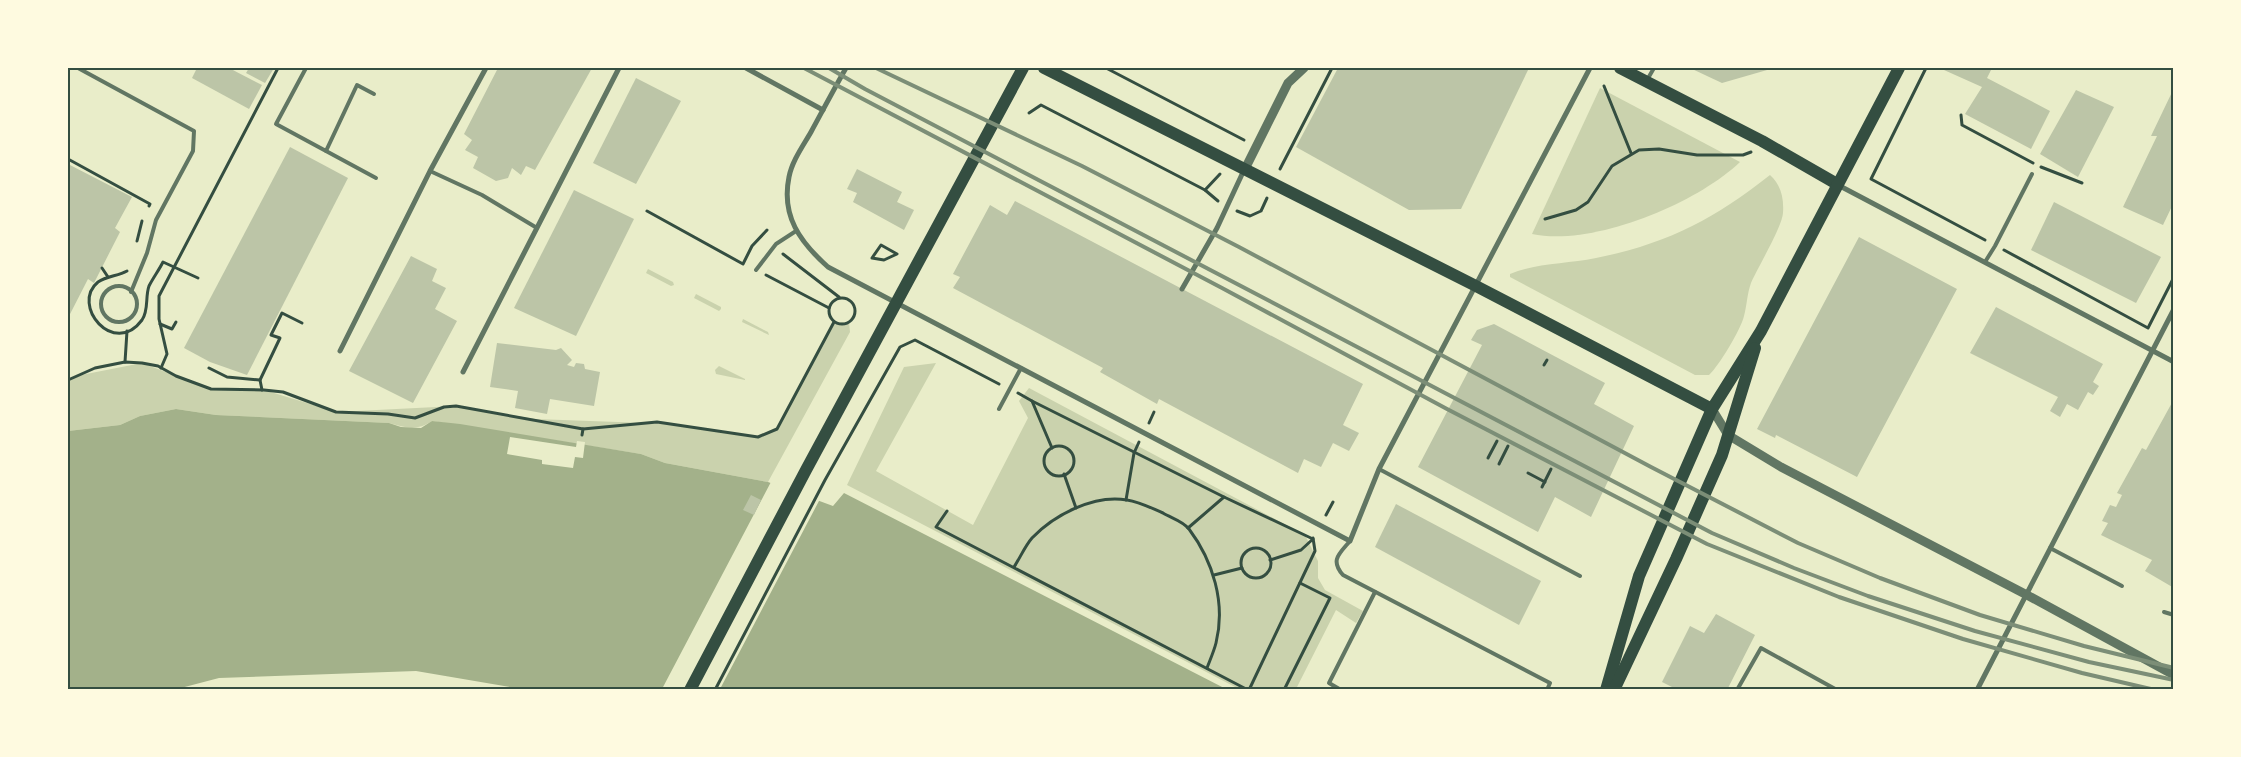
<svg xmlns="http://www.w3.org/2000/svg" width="2241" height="757" font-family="Manrope,sans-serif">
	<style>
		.green { fill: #cad2ad }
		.water { fill: #a3b18a }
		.pier { fill: #e9edc9 }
		.building { fill: #bcc5a7 }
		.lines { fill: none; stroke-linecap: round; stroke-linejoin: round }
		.path { stroke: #344e41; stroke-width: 3 }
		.service { stroke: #617663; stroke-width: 4 }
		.minor { stroke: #617663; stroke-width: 5 }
		.tertiary { stroke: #617663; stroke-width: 9 }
		.primary { stroke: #344e41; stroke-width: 12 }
		.rail { stroke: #7c8e77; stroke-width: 4 }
		.neatline { fill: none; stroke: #344e41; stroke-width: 2 }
	</style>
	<rect width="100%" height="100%" fill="#e9edc9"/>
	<!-- green -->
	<g class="green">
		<path d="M 1600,88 L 1740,162 C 1696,204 1592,247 1532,234 Z"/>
		<path d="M 1770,175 C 1781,185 1784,198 1783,213 C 1782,227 1758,267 1751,283 C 1747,294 1747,305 1744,316 C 1741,329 1719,366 1709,375 L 1695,375 L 1510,277 L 1510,274 C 1536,263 1567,264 1596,258 C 1666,244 1713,220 1770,175 Z"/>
		<polygon points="648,269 673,282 674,285 671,286 646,273"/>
		<polygon points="696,294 721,307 721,309 719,311 694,298"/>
		<polygon points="743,319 768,332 769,335 742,322"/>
		<path d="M 834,322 L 849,322 L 850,332 L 768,482 L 665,463 L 641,454 L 432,421 C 417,431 406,428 389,423 L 216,415 L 176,409 L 140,416 L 120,425 L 68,431 L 68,381 L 76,376 L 142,363 L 211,389 L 264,390 L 337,412 L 456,406 L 535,419 L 673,424 L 758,437 L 777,429 Z"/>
		<polygon points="936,363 876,471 973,525 1028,418 1019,401 1029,388 1305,535 1318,561 1318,578 1325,590 1363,611 1356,623 1336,610 1296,689 1239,689 847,485 904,367"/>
		<polygon points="719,366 745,379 745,380 716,374 715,370"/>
	</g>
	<!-- water -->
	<polygon class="water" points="176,409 216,415 389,423 401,427 421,428 432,421 460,424 641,454 665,463 768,482 833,506 844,493 1226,689 687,690 669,680 663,689 527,690 416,671 219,678 177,689 68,689 68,431 120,425 140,416"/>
	<!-- pier -->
	<g class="pier">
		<polygon points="510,437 576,447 577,441 585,442 583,458 575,457 573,468 542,464 542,460 507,454"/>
		<polygon points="772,480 820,499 720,689 681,690 670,683 666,690 662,689"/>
	</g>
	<!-- building -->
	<g class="building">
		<polygon points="197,68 229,68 262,85 249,109 192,78"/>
		<polygon points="249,68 274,68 265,83 246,73"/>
		<polygon points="498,68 592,68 535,170 526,166 521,175 512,168 508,178 496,181 473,168 478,157 465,150 472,140 464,134"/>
		<polygon points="1338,68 1529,68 1461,209 1409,210 1296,147"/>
		<polygon points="1690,68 1774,68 1722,83"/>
		<polygon points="1945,68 1992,68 1987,78 2050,111 2031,149 1965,114 1982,87 1944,70"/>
		<polygon points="636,78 681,101 636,184 593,163"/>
		<polygon points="2174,88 2174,202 2163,225 2123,207 2157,136 2151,136"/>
		<polygon points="2076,90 2114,107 2078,177 2040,154"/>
		<polygon points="290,147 348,178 247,375 210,362 184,348"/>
		<polygon points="68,164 132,197 115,228 120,232 94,283 88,279 68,318"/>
		<polygon points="857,169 902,192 897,202 914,210 904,230 853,202 857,193 847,189"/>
		<polygon points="574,190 634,219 576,336 514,308"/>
		<polygon points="1015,201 1363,384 1343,425 1359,433 1349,451 1333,443 1321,467 1304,459 1298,473 1159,399 1157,404 1100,372 1103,368 953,288 960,277 953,274 990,205 1007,215"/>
		<polygon points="2054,202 2161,257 2136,303 2031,250"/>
		<polygon points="1859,237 1957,289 1857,477 1776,435 1775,438 1757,429"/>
		<polygon points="411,256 437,269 432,281 446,288 435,309 457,321 413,403 349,371"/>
		<polygon points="1996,307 2103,364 2093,382 2099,386 2093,395 2088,392 2078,410 2067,404 2060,417 2050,411 2058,397 1970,353"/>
		<polygon points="1494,324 1605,383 1594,404 1634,426 1591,517 1555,497 1538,532 1418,467 1482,345 1471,340 1477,330"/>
		<polygon points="497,343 556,350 561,348 572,360 567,365 574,367 576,363 584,364 585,369 600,372 594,406 550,399 547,414 515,408 518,391 490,387"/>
		<polygon points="2174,399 2174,588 2145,571 2152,560 2101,535 2108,523 2102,521 2110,505 2116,507 2122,495 2117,493 2142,448 2146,450"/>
		<polygon points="751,495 761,500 754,515 743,510"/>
		<polygon points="1396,504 1541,581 1519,625 1375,547"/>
		<polygon points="1716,614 1755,635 1727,690 1678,690 1662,682 1690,626 1704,633"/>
	</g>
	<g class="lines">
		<!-- path -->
		<g class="path">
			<polyline points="1106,68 1244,140"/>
			<polyline points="1926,68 1871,179 1985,240"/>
			<polyline points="1604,86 1631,153"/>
			<polyline points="1029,113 1041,105 1205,190 1220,174"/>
			<polyline points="1961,115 1962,125 2033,163"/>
			<polyline points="68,159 150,204 149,206"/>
			<polyline points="2041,167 2082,183"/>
			<polyline points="1280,169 1332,68"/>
			<polyline points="1205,190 1218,201"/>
			<polyline points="647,211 743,264 752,246 767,230"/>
			<polyline points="1237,211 1250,216 1261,211 1267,198"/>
			<polyline points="1545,219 1576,210 1588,202 1612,166 1639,150 1659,149 1697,155 1743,155 1751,152"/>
			<polyline points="137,241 142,221"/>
			<polygon points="881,245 897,254 884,260 872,258"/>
			<polyline points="2004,250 2148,328 2174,277"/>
			<polyline points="783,254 839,297"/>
			<polyline points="102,268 108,277"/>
			<path d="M 127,271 C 118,276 107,276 98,282 C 70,305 114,358 142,320 C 149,310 145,297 149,286 C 153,278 159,270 163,262 L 198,278"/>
			<polyline points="766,275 829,308"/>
			<circle cx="842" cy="311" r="13"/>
			<polyline points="160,324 172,329 176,322"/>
			<polyline points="125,362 127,331"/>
			<polyline points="1544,365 1547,360"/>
			<polyline points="161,368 167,354 159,319 159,296 278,68"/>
			<polyline points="209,368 227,377 260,380"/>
			<polyline points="68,380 95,368 125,362 142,363 158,366 176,376 211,389 264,390 283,392 336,412 388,414 415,418 444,407 456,406 583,429 657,422 758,437 777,429 834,322"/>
			<polyline points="262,390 260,380 280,338 271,335 282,313 302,323"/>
			<polyline points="1018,393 1032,401 1052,448"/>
			<polyline points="1032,401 1224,497 1313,539 1301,550 1270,560"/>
			<polyline points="1149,423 1154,412"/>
			<polyline points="582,435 583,429"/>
			<circle cx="1059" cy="461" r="15"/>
			<polyline points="1488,458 1497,441"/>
			<polyline points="1499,464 1508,446"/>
			<polyline points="1528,473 1545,482"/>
			<polyline points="1064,474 1076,508"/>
			<polyline points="1542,487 1551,469"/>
			<polyline points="1126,500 1134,453 1139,442"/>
			<polyline points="947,511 936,527 1248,690"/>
			<polyline points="1326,515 1333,502"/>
			<polyline points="1188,528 1224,497"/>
			<circle cx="1256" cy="563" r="15"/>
			<path d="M 1014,567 C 1020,558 1025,546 1032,538 C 1054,515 1094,494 1127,500 C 1140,502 1151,508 1163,513 C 1171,518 1183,521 1189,529 C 1213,561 1226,603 1216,643 C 1214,651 1210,660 1207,668"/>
			<polyline points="1214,575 1242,568"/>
			<polyline points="715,690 825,480 900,347 915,340 999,384"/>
			<polyline points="1249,690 1315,551 1313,538"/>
			<polyline points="1284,690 1330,598 1300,583"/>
		</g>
		<!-- service -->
		<g class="service">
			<polyline points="78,68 194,131 193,151 156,220 147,253 131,292"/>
			<polyline points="306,68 276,124 326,151 357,85 374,94"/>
			<polyline points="1647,80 1654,68"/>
			<polyline points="326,151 376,178"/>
			<polyline points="430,171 482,195 537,228"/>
			<polyline points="1985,262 1995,246 2032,174"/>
			<polyline points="756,270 776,244 796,231"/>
			<circle cx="119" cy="304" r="18"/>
			<polyline points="999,409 1021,368"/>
			<polyline points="1379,469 1580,576"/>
			<path d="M 1350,541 C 1339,554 1330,560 1343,575 L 1550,683 L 1547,690"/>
			<polyline points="2050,548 2122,586"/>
			<polyline points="2164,612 2174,615"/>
			<polyline points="1341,690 1329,683 1375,592"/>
			<polyline points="1737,690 1761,648 1837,690"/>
		</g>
		<!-- minor -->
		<g class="minor">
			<polyline points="746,68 823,110"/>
			<path d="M 846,68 C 834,89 823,110 811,132 C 803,146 792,161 789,177 C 781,216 800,242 828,267 L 1350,541 L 1379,469 L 1590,68"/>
			<polyline points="1838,185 2174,362"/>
			<polyline points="1182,289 1217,228 1244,170"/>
			<polyline points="340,351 430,171 486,68"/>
			<polyline points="463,372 619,68"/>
			<polyline points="1977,690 2174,309"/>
		</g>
		<!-- tertiary -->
		<g class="tertiary">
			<polyline points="1245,169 1288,83 1304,68"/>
			<polyline points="1712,409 1728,435 1781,467 2027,595 2174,675"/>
		</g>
		<!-- primary -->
		<g class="primary">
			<polyline points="1044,68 1474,285 1712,409"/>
			<polyline points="1620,68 1762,141 1837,184"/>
			<polyline points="690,690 806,470 1023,68"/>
			<polyline points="1606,690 1639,576 1712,409 1761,331 1899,68"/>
			<polyline points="1614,690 1676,559 1722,455 1755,348"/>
		</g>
		<!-- rail -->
		<g class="rail">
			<polyline points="804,68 1222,288 1447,409 1707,544 1839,597 1963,639 2082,673 2155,690"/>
			<polyline points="829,68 865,89 1712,533 1794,568 1868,596 1975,631 2089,662 2174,680"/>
			<polyline points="876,68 1082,166 1239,247 1651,467 1798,543 1880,578 1980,615 2084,646 2174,668"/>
		</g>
	</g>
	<!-- border -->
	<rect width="2241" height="757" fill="none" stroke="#fefae0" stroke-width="138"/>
	<rect x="69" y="69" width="2103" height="619" class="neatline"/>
</svg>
